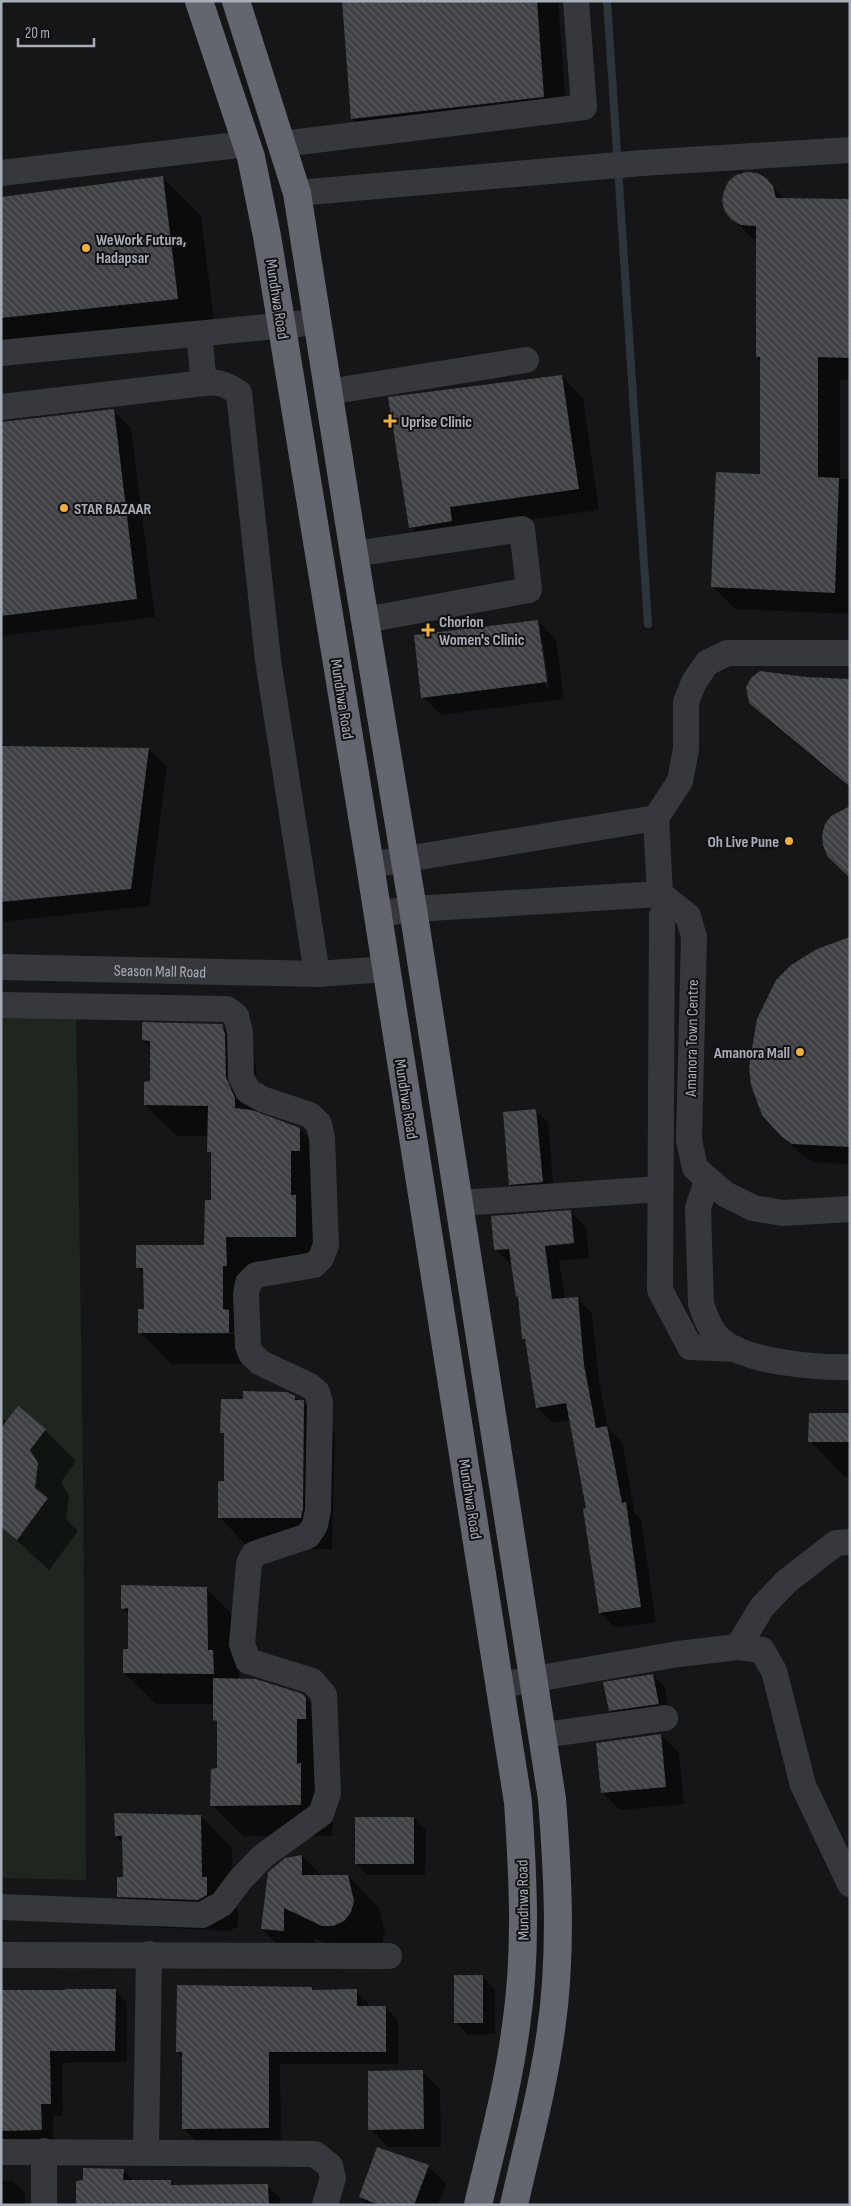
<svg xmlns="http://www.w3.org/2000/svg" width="851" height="2206" font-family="'Sofia Sans Condensed',sans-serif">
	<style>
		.green { fill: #1e261f }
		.shadow { fill: #0007; fill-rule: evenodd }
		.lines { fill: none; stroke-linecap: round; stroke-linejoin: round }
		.stream { stroke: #2c353c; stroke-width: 8 }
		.building { fill: url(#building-back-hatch) }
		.minor { stroke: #37383d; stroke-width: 26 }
		.highway { stroke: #63666e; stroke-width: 28 }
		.poi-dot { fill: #f2b134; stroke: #111113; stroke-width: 2 }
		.labels { text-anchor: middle; stroke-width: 4; stroke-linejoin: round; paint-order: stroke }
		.poi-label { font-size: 16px; font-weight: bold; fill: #a8adb8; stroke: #111113; text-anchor: start }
		.street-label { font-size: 16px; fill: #a8adb8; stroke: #111113 }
	</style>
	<defs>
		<pattern id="building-back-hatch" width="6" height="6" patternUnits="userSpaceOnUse" patternTransform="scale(1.25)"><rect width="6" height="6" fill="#404145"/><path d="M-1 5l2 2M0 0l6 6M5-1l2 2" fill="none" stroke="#595a5e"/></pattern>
	</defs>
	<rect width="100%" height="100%" fill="#161618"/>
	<!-- green -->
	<polygon class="green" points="76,1003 83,1465 86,1880 1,1878 1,1017"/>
	<!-- shadow -->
	<g class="shadow">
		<polygon points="344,1 558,1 567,120 375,142 352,119"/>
		<polygon points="162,177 201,216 216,338 1,360 1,198"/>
		<polygon points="766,179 786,200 850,200 850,380 840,380 840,479 850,479 850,614 735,609 713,587 761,475 761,361 757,357 756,242 733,219"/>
		<polygon points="562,376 583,398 599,510 471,528 432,549 411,527"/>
		<polygon points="113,410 131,428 155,617 1,636 1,423"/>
		<path d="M 538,621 L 556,639 L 564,699 L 441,715 L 423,697 ZM 540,639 L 542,639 L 549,688 L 546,688 Z"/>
		<polygon points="806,678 850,680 850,788 769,721 751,702"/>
		<polygon points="1,741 6,747 149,749 167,767 149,906 1,922"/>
		<polygon points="850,938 850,1164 822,1163 811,1161 801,1154 782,1136"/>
		<path d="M 221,1025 L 253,1057 L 256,1066 L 257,1110 L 259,1114 L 300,1129 L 331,1160 L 326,1268 L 257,1268 L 260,1364 L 171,1364 L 140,1332 L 145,1310 L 145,1275 L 137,1268 L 206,1246 L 213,1201 L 213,1155 L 209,1151 L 209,1136 L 177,1136 L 145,1105 L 151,1083 L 151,1048 L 143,1040 ZM 175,1332 L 235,1332 L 235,1334 L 175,1334 Z"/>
		<polygon points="536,1111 548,1123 554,1194 523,1196 510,1184"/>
		<polygon points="571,1212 586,1227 589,1258 559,1260 565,1299 577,1298 592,1313 599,1381 608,1428 622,1442 635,1514 641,1519 656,1622 615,1628 600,1613 588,1509 571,1420 553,1423 538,1408 527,1342 523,1339 519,1299 517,1296 512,1264 510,1264 495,1249"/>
		<polygon points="294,1397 299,1401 303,1402 335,1433 332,1549 250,1549 219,1517 226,1482 226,1436 222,1432"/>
		<polygon points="850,1414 850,1477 845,1477 810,1441"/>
		<polygon points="3,1419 7,1422 45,1430 76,1461 61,1482 69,1495 66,1519 78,1531 49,1570 1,1526"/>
		<polygon points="207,1589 238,1620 239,1677 242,1680 303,1695 335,1727 332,1836 243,1836 212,1805 218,1770 219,1724 215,1720 215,1704 156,1704 124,1673 130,1651 129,1615 122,1608"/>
		<polygon points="653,1675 665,1687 670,1716 623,1722 610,1710"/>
		<polygon points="661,1735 679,1753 684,1804 620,1810 602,1792"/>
		<polygon points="201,1816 232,1848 233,1905 238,1910 238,1926 230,1931 150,1927 118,1896 124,1879 123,1843 116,1836"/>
		<polygon points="414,1818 426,1830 425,1875 368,1875 356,1863"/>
		<polygon points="302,1856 322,1876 348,1876 379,1908 385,1933 382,1943 354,1957 314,1938 315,1962 293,1960 262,1929"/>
		<polygon points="482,1977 495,1989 495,2034 468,2035 456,2022"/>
		<polygon points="311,1988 315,1991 356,1991 368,2003 368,2008 385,2007 398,2020 398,2064 280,2064 281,2140 195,2140 183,2128 183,2057 177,2051"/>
		<polygon points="115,1990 127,2002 127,2062 62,2063 63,2115 53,2116 53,2142 1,2142 1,1991"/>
		<polygon points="422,2071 440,2089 441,2147 388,2147 370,2129"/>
		<polygon points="428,2166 446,2184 438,2205 368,2205 360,2197"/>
		<polygon points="123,2170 134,2181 171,2182 175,2186 268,2186 280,2198 280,2205 77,2205"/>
		<polygon points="1,2181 13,2181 25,2193 25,2205 1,2205"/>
	</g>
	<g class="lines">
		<!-- stream -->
		<polyline class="stream" points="607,1 648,624"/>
	</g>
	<!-- building -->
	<g class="building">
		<polygon points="342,1 537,1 544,97 351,119"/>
		<polygon points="747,172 757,173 766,178 773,186 776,198 850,199 850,358 818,357 818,477 839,478 835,593 711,587 716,472 760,474 760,357 756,357 756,226 741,225 732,220 725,212 722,201 724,191 728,182 736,175"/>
		<polygon points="163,176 178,299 1,318 1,197"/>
		<polygon points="562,375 579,489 450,507 452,521 409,528 388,397"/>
		<polygon points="114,409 137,599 1,616 1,422"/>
		<polygon points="538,620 547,682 421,698 414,635"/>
		<polygon points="760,671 806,677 850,679 850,787 749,703 746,687 751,678"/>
		<polygon points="1,746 149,748 131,889 1,902"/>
		<polygon points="850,806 850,878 827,856 823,845 822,835 825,824 831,816"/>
		<polygon points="850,937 850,1147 792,1144 781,1136 762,1115 751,1085 749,1067 757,1019 776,980 791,965 817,949"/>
		<polygon points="142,1022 222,1024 225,1034 226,1077 235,1098 235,1108 252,1110 300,1128 300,1151 291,1151 291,1195 296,1195 296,1237 226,1237 227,1266 223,1266 223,1309 229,1310 229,1333 138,1333 138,1309 144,1309 143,1268 136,1268 136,1245 204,1245 205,1200 211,1200 211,1152 207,1152 208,1106 144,1105 144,1082 150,1081 150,1041 142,1040"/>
		<polygon points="536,1109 543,1182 509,1185 503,1112"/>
		<polygon points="571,1210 574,1243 545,1246 552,1299 578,1297 584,1365 596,1428 607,1426 622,1503 626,1502 641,1607 599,1613 583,1509 586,1508 566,1403 536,1408 525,1339 522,1339 518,1296 516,1297 509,1249 494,1250 491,1216"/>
		<polygon points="243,1391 287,1392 295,1396 295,1400 304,1400 303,1508 301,1518 218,1518 218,1481 224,1481 224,1433 220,1433 221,1399 243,1399"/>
		<polygon points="18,1406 46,1429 30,1450 38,1463 35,1488 48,1498 17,1540 1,1527 1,1428"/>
		<polygon points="809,1413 850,1413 850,1442 808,1442"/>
		<polygon points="121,1585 207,1587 208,1650 213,1650 214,1674 123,1673 123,1649 128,1649 128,1608 121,1609"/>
		<polygon points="653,1674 659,1704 609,1711 603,1682"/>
		<polygon points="213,1678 256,1679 303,1694 306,1698 306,1719 297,1719 297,1764 301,1763 301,1805 210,1806 211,1769 217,1768 217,1721 213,1720"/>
		<polygon points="661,1734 666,1787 601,1793 596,1743"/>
		<polygon points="114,1813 201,1815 202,1877 207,1877 207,1895 198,1900 117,1897 117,1877 123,1877 122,1836 115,1836"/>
		<rect x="355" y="1817" width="59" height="47"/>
		<polygon points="302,1855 302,1875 348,1875 354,1901 351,1912 344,1921 333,1926 322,1926 284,1908 284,1931 261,1929 268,1872 285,1858"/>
		<rect x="454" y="1975" width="29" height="48"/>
		<polygon points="177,1985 312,1987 312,1990 357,1989 357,2006 386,2006 386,2052 269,2052 269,2128 182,2129 182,2052 176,2052"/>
		<polygon points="65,1989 116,1989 115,2051 50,2051 51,2104 41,2104 42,2130 1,2131 2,1990 65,1990"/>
		<polygon points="423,2070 424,2129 368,2130 368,2071"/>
		<polygon points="377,2147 429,2165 414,2205 379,2205 359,2197"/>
		<polygon points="83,2168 124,2169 123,2180 171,2180 171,2185 268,2184 269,2205 76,2205 76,2181 83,2180"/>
	</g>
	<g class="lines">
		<!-- minor -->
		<g class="minor">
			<polyline points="282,144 584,107 576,1"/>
			<polyline points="1,173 246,144"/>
			<polyline points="297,193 642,163 850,150"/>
			<path d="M 199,334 L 204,383 C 219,381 227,385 239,393 L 268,660 L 317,974"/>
			<polyline points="1,353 317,322"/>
			<polyline points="328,392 526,360"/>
			<polyline points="1,407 204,383"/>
			<polyline points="354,554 522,529 529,590 365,620"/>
			<polyline points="370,865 656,818"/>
			<polyline points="660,894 656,818 680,781 686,749 686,702 694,682 707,663 727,653 850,653"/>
			<polyline points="668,900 662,916 660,1290 690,1347 736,1349"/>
			<polyline points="377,914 413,909 660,894 688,916 694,937 689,1140 695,1168 725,1194 753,1208 783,1213 850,1209"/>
			<path id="s1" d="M 1,967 L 317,974 L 386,969"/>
			<polyline points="1,1005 227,1009 236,1016 240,1032 241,1077 248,1091 262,1099 310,1115 319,1124 322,1138 326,1245 321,1258 314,1265 256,1275 248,1283 246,1294 248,1346 251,1354 261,1363 310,1386 317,1392 320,1403 318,1510 315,1525 308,1536 254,1554 249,1563 242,1644 248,1661 312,1681 324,1695 328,1793 321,1814 263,1856 240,1880 222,1904 202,1915 1,1907"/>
			<path d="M 707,1181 L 698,1208 L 701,1304 C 705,1316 711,1333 722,1341 C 746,1362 818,1368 850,1367"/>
			<polyline points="460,1203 660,1189"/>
			<polyline points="738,1647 762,1607 787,1581 836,1543 850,1542"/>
			<polyline points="501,1685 678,1654 738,1647 762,1650 774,1671 803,1785 850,1884"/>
			<polyline points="544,1735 665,1718"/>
			<polyline points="1,1955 389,1956"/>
			<polyline points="1,2152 315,2154 330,2166 333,2178 325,2205"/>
			<polyline points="146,2152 149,1954"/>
			<polyline points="44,2205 44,2151"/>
		</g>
		<!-- highway -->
		<g class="highway">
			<path d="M 199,1 L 251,157 L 267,236 L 370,865 L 518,1802 C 523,1877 527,1952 516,2026 C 508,2087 492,2146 478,2205"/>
			<path d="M 236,1 L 297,193 L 354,554 L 413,909 L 552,1799 C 558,1876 562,1954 551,2030 C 543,2089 527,2147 514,2205"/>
		</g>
	</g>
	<!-- markers -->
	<g class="poi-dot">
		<circle cx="86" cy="248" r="5"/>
		<path d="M387.5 413.5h5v5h5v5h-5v5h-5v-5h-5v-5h5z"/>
		<circle cx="64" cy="508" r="5"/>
		<path d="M425.5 622.5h5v5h5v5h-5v5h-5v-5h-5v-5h5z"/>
		<circle cx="789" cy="841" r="5"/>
		<circle cx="800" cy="1052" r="5"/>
	</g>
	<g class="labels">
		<!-- poi labels -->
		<g class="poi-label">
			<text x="96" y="245">WeWork Futura,<tspan x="96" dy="18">Hadapsar</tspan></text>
			<text x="401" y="427">Uprise Clinic</text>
			<text x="74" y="514">STAR BAZAAR</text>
			<text x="439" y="627">Chorion<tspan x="439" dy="18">Women's Clinic</tspan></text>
			<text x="779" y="847" text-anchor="end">Oh Live Pune</text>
			<text x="790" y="1058" text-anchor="end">Amanora Mall</text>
		</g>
		<!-- street labels -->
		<g class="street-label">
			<text transform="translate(278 299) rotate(81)" y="6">Mundhwa Road</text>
			<text transform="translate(343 699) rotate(81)" y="6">Mundhwa Road</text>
			<text dy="6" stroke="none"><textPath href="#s1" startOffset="159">Season Mall Road</textPath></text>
			<text transform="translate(691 1038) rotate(-89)" y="6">Amanora Town Centre</text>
			<text transform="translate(407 1099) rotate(81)" y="6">Mundhwa Road</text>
			<text transform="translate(471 1499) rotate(81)" y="6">Mundhwa Road</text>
			<text transform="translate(522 1900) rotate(-91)" y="6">Mundhwa Road</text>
		</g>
	</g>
	<!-- border -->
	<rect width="851" height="2206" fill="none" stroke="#a8adb8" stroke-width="5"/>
	<!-- scale -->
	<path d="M18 38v8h76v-8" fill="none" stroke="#a8adb8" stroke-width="2.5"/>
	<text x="25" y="38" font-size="15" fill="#a8adb8" stroke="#111113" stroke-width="4" paint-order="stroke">20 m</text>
</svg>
